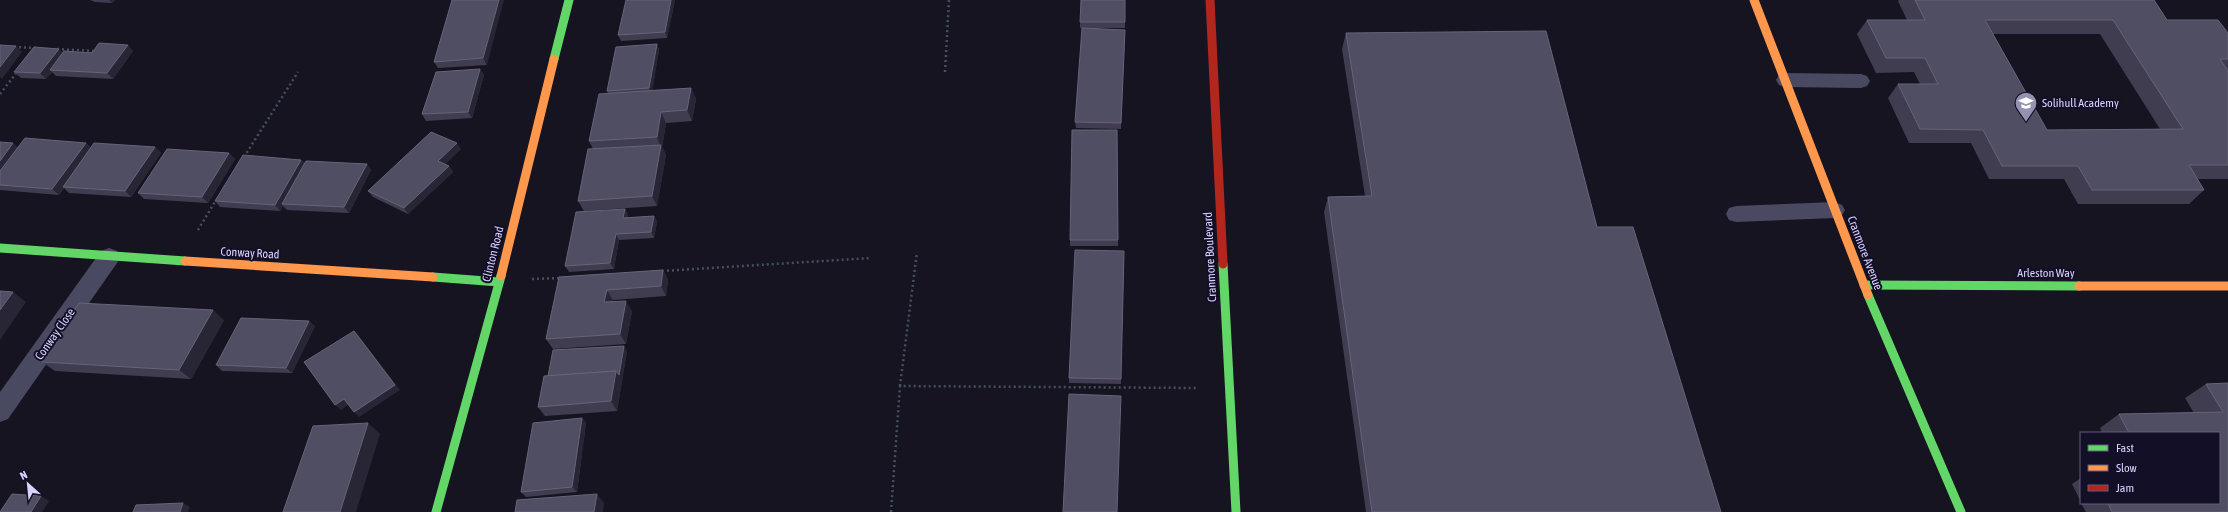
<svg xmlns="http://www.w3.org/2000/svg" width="2228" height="512" font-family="'Asap Condensed',sans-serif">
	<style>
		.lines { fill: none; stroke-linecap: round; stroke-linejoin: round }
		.path { stroke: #44505f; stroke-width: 2.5; stroke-dasharray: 2 3; stroke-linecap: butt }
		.lane { fill: #4a4962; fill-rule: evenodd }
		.street { fill: #4a4962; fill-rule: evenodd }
		.fast { stroke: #63d668; stroke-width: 9 }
		.slow { stroke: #ff974d; stroke-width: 9 }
		.jam { stroke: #b3261e; stroke-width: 9 }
		.wall { fill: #403d50; fill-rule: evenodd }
		.shaded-wall { fill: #282635 }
		.building { fill: #504e63; stroke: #66637b; fill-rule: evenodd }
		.labels { text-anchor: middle; stroke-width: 4; stroke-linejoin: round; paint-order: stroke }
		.poi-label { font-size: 12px; fill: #d9d4ff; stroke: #130f26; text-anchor: start }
		.street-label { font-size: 12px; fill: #d9d4ff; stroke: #130f26 }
	</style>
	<rect width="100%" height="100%" fill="#161421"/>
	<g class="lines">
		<!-- path -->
		<g class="path">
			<polyline points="14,47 36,48"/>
			<polyline points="57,49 94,51"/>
			<polyline points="945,72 949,0"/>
			<polyline points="0,94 17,72"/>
			<polyline points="244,157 298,72"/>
			<polyline points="198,230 216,200"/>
			<polyline points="662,271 871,258"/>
			<polyline points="532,279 561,278"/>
			<polyline points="900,386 917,252"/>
			<polyline points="891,512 900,386 1196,388"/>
		</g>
		<!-- lane -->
		<g class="lane">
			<polygon points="1785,73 1861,74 1867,76 1870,81 1867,86 1861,88 1785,87 1779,85 1776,80 1779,75"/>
			<polygon points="1835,202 1842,205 1845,210 1842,215 1835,218 1736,222 1729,220 1726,214 1729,208 1736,206"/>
		</g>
		<!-- street -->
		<polygon class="street" points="109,248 117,251 120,257 117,263 8,419 0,422 0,392 101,251"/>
		<!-- fast -->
		<g class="fast">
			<polyline points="554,59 569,0"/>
			<polyline points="0,248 185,261"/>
			<polyline points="1223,264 1236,512"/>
			<polyline points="433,277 499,282"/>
			<polyline points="1864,285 2079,286"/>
			<polyline points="1868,295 1961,512"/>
			<polyline points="436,512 501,276"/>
		</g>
		<!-- slow -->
		<g class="slow">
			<polyline points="1754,0 1868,295"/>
			<polyline points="185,261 433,277"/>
			<polyline points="501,276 554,59"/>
			<polyline points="2079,286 2228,286"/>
		</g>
		<!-- jam -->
		<polyline class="jam" points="1210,0 1223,264"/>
	</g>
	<!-- wall -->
	<g class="wall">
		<polygon points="90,0 115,0 112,3 95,2"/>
		<polygon points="452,0 487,65 438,68 434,62"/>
		<polygon points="675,0 667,38 621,41 618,35"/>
		<polygon points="1125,0 1125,28 1080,28 1080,22"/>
		<path d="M 1899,0 L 2154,0 L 2167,20 L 2228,33 L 2228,179 L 2197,179 L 2204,190 L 2189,204 L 2078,204 L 2064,179 L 1989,179 L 1971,143 L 1909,143 L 1888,98 L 1898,84 L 1920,84 L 1914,72 L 1876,73 L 1857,34 L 1867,20 L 1907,20 L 1898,1 ZM 1993,34 L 2100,34 L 2160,129 L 2047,130 Z"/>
		<polygon points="1125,30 1121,129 1076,128 1075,122"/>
		<polygon points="1346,33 1597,227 1721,512 1366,512 1324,212 1328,197 1365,196 1342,49"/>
		<polygon points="657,44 659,50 652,90 691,88 696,99 692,121 666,123 662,147 666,155 657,206 584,211 578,201 593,149 589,141 608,93 607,91"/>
		<polygon points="133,51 113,79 56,76 52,72 46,79 21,78 14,72 63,53"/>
		<polygon points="480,69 484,75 472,118 426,121 422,114"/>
		<polygon points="1117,130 1118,246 1070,246 1070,240"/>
		<polygon points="0,142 18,148 86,143 91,148 155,147 161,153 131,197 69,193 64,188 59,195 0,190"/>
		<polygon points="461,149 445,164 449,166 453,172 408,214 373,197 368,191"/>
		<polygon points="229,153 235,159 208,203 144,199 138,193"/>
		<polygon points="301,160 305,164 367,164 371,170 349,213 287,210 283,206 280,211 220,207 215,201"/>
		<polygon points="625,209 628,215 627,218 654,216 657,222 654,238 619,240 614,269 569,272 565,266"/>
		<polygon points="1124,251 1121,384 1069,383 1069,378"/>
		<polygon points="663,270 668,280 666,296 613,300 613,301 632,311 626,344 553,349 546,339 559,277"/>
		<polygon points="224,320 191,379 55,371 42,362"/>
		<polygon points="315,326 292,373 222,371 216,365"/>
		<polygon points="627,351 617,411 545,416 538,407 548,376"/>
		<polygon points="2228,383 2228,512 2086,512 2081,503 2219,503 2219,433 2102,433 2100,428 2119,414 2194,413 2185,398 2206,384"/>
		<polygon points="582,418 586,423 577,492 526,497 521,492"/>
		<polygon points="2081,478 2081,502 2072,484"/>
	</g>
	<!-- shaded-wall -->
	<g class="shaded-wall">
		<polygon points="109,0 115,0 112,3"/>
		<polygon points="499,0 504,0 487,65 483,58"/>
		<polygon points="671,0 675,0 667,38 665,32"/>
		<polygon points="657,44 659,50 652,94 649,88"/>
		<polygon points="128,45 133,51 113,79 107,73"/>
		<polygon points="16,46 22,52 2,79 0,77 0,67"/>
		<polygon points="59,49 65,55 50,70 52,72 46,79 40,73"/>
		<polygon points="480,69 484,75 472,118 468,112"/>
		<polygon points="691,88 696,99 692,121 687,110"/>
		<polygon points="661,112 666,123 662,147 666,155 657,206 652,196 660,145 657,137"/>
		<polygon points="13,143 20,149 0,176 0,161"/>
		<polygon points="86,143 92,149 63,187 64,188 59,195 52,189"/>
		<polygon points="457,143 461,149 442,167 438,161"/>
		<polygon points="155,147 161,153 131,197 125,191"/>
		<polygon points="229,153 235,159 208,203 202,197"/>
		<polygon points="301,160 306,166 282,204 283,206 280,211 275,205"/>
		<polygon points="367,164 371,170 349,213 344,207"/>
		<polygon points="449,166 453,172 408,214 404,208"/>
		<polygon points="625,209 628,215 626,224 623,218"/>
		<polygon points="654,216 657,222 654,238 651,232"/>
		<polygon points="616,234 619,240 614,269 610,263"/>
		<polygon points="663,270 668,280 666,296 661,286"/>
		<polygon points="607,290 613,300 611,312 604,302"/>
		<polygon points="13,292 26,302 0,340 0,310"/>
		<polygon points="626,301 632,311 626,344 620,334"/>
		<polygon points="213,310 224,320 191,379 179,370"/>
		<polygon points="309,321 315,326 292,373 286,368"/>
		<polygon points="354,331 359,336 400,390 359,417 354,412"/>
		<polygon points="624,346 627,351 617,411 611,401 616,371"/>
		<polygon points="344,399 349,404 341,410 335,405"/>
		<polygon points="582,418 586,423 577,492 572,487"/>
		<polygon points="368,423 380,434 356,512 340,512"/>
		<polygon points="597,494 604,503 603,512 594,512"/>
		<polygon points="41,496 49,501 42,512 31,512"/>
		<polygon points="183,503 190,507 188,512 180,512"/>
	</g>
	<!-- building -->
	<g class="building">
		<polygon points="452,0 499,0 483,58 434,62"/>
		<polygon points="626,0 671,0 665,32 618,35"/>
		<polygon points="1081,0 1125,0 1125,22 1080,22"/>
		<path d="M 1915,0 L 2154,0 L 2167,20 L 2218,20 L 2228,33 L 2228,59 L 2220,59 L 2228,71 L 2228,165 L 2189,165 L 2204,190 L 2092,190 L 2078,166 L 2002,166 L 1983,130 L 1920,129 L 1898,84 L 1938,84 L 1925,58 L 1886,58 L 1867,20 L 1925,20 ZM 1985,20 L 2113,20 L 2183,129 L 2047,130 Z"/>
		<polygon points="1082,28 1125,30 1121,123 1075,122"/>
		<polygon points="1546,31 1597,227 1633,227 1721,512 1372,512 1328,197 1372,196 1346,33"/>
		<polygon points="99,43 128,45 107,73 50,70 64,51 92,53"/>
		<polygon points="657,44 649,88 607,91 616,47"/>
		<polygon points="0,45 16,46 0,67"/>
		<polygon points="34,47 59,49 40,73 14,72"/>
		<polygon points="480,69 468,112 422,114 436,72"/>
		<polygon points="691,88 687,110 661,112 657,137 589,141 599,94"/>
		<polygon points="1072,130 1117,130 1118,240 1070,240"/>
		<polygon points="431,132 457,143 438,161 449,166 404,208 368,191"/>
		<polygon points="25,138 86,143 52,189 0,185 0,171"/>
		<polygon points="0,142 13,143 0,161"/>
		<polygon points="94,143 155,147 125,191 63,187"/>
		<polygon points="661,145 652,196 578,201 588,149"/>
		<polygon points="167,149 229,153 202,197 138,193"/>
		<polygon points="243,155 301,160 275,205 215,201"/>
		<polygon points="306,161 367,164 344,207 282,204"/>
		<polygon points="625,209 623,218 654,216 651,232 616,234 610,263 565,266 576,212"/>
		<polygon points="1075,250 1124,251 1121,379 1069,378"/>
		<polygon points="663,270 661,286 607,290 604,302 626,301 620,334 546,339 559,277"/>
		<polygon points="0,291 13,292 0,310"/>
		<polygon points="79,303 213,310 179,370 42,362"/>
		<polygon points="241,318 309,321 286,368 216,365"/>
		<polygon points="354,331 395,385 354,412 344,399 335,405 304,362"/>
		<polygon points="624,346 619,375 616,371 548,376 553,350"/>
		<polygon points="616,371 611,401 538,407 544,376"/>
		<polygon points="2228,383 2228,512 2112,512 2108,503 2219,503 2219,433 2129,433 2119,414 2223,412 2206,384"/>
		<polygon points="1069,394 1121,396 1117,512 1063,512"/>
		<polygon points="582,418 572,487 521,492 533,423"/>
		<polygon points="368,423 340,512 283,512 313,426"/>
		<polygon points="12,494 41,496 31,512 0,512"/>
		<polygon points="597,494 594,512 515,512 517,500"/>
		<polygon points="183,503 180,512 133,512 136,505"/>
	</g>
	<!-- icons -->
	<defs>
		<g id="school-pin" transform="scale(1.15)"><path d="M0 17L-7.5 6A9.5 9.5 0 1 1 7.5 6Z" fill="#9591b1" stroke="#130f26"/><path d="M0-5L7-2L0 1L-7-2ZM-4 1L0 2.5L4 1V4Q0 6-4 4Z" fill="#fff"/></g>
	</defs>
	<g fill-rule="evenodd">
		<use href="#school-pin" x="2026" y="103"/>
	</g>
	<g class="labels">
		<!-- poi labels -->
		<g class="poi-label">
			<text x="2042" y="107">Solihull Academy</text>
		</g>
		<!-- street labels -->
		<g class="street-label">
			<text transform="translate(250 253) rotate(3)" y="4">Conway Road</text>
			<text transform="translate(1865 253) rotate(69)" y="4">Cranmore Avenue</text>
			<text transform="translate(493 254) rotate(-76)" y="4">Clinton Road</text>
			<text transform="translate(1210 257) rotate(-93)" y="4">Cranmore Boulevard</text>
			<text x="2046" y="277">Arleston Way</text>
			<text transform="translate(55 334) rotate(-55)" y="4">Conway Close</text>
		</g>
	</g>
	<!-- legend -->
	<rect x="2080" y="432" width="140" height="72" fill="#130f26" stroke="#625e7d"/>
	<rect x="2088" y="445" width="20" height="6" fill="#63d668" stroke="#625e7d"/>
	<text x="2116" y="452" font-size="12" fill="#d9d4ff">Fast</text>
	<rect x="2088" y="465" width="20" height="6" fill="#ff974d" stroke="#625e7d"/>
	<text x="2116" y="472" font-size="12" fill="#d9d4ff">Slow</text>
	<rect x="2088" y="485" width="20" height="6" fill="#b3261e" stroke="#625e7d"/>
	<text x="2116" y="492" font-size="12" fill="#d9d4ff">Jam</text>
	<!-- north arrow -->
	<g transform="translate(28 484) rotate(333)" stroke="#130f26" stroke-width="3" paint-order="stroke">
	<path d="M0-3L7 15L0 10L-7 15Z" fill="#d9d4ff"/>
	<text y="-6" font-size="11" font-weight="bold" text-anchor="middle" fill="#d9d4ff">N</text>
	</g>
</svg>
